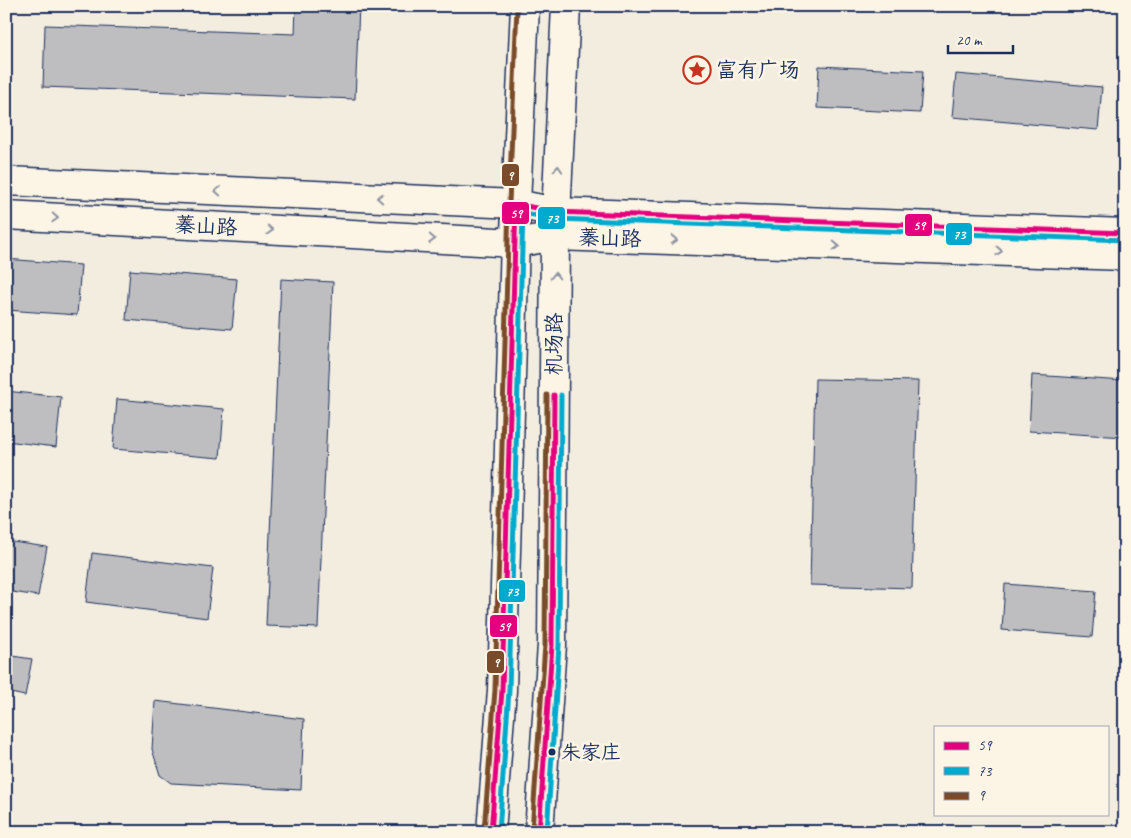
<svg xmlns="http://www.w3.org/2000/svg" width="1131" height="838" font-family="Caveat,'LXGW WenKai TC',sans-serif">
	<style>
		.building { fill: #bebec0; stroke: #1b2f5e }
		.lines { fill: none; stroke-linecap: round; stroke-linejoin: round }
		.secondary-casing { stroke: #1b2f5e; stroke-width: 31 }
		.trunk-casing { stroke: #1b2f5e; stroke-width: 31 }
		.secondary { stroke: #fcf5e5; stroke-width: 28 }
		.trunk { stroke: #fcf5e5; stroke-width: 28 }
		.bus-1-casing { stroke: #fcf5e5; stroke-width: 9 }
		.bus-2-casing { stroke: #fcf5e5; stroke-width: 9 }
		.bus-3-casing { stroke: #fcf5e5; stroke-width: 9 }
		.bus-1 { stroke: #e5007d; stroke-width: 5 }
		.bus-2 { stroke: #00a9ce; stroke-width: 5 }
		.bus-3 { stroke: #7a4b2a; stroke-width: 5 }
		.oneway { stroke: #8c92a2 }
		.bus-dot { fill: #1b2f5e; stroke: #fcf5e5; stroke-width: 2 }
		.labels { text-anchor: middle; stroke-width: 5; stroke-linejoin: round; paint-order: stroke }
		.bus-label { font-size: 20px; fill: #1b2f5e; stroke: #fcf5e5; text-anchor: start }
		.poi-label { font-size: 21px; fill: #1b2f5e; stroke: #fcf5e5; text-anchor: start }
		.street-label { font-size: 21px; fill: #1b2f5e; stroke: #fcf5e5 }
		.line-badge { stroke: #fcf5e5; stroke-width: 2 }
		.badge-label { font-size: 14px; text-anchor: middle; font-weight: bold; fill: #fff }
	</style>
	<rect width="100%" height="100%" fill="#f3ede0"/>
	<filter id="ink" filterUnits="userSpaceOnUse"><feTurbulence type="fractalNoise" baseFrequency=".02" numOctaves="2"/><feDisplacementMap in="SourceGraphic" scale="10" xChannelSelector="R" yChannelSelector="G"/><feConvolveMatrix kernelMatrix="1 2 1 2 8 2 1 2 1" color-interpolation-filters="sRGB"/></filter>
	<g filter="url(#ink)">
		<!-- building -->
		<g class="building">
			<polygon points="296,6 359,6 355,99 43,87 45,25 295,34"/>
			<polygon points="819,66 923,71 920,113 817,108"/>
			<polygon points="956,74 1102,87 1098,130 952,117"/>
			<polygon points="6,259 81,265 77,315 6,310"/>
			<polygon points="130,270 237,279 232,329 126,320"/>
			<polygon points="281,279 333,282 318,628 266,626"/>
			<polygon points="1032,375 1125,381 1125,437 1029,431"/>
			<polygon points="815,379 918,381 912,588 810,585"/>
			<polygon points="6,391 61,397 56,447 6,441"/>
			<polygon points="117,399 224,409 220,458 113,449"/>
			<polygon points="6,541 47,547 38,596 6,591"/>
			<polygon points="92,553 213,568 207,618 86,602"/>
			<polygon points="1005,584 1096,591 1092,637 1002,630"/>
			<polygon points="6,655 32,659 25,696 6,692"/>
			<polygon points="155,701 304,719 301,790 171,783 160,775 152,749"/>
		</g>
		<g class="lines">
			<!-- secondary casing -->
			<g class="secondary-casing">
				<g id="secondary">
					<polyline points="6,181 516,204 556,212 1125,233"/>
					<polyline points="6,215 516,243 555,236 1125,256"/>
				</g>
			</g>
			<!-- trunk casing -->
			<g class="trunk-casing">
				<g id="trunk">
					<polyline points="491,832 502,690 516,204 525,6"/>
					<polyline points="539,832 552,645 555,236 566,6"/>
				</g>
			</g>
			<!-- secondary -->
			<use href="#secondary" class="secondary"/>
			<!-- trunk -->
			<use href="#trunk" class="trunk"/>
			<!-- bus-1 casing -->
			<g class="bus-1-casing">
				<g id="bus-1">
					<polyline points="491,832 502,690 516,204 556,212 1125,233"/>
					<polyline points="539,832 552,645 554,395"/>
				</g>
			</g>
			<!-- bus-2 casing -->
			<g class="bus-2-casing">
				<g id="bus-2">
					<polyline points="499,832 509,690 523,213 556,219 1125,240"/>
					<polyline points="547,832 559,645 561,395"/>
				</g>
			</g>
			<!-- bus-3 casing -->
			<g class="bus-3-casing">
				<g id="bus-3">
					<polyline points="484,831 495,690 509,204 517,6"/>
					<polyline points="532,831 545,645 547,395"/>
				</g>
			</g>
			<!-- bus-1 -->
			<use href="#bus-1" class="bus-1"/>
			<!-- bus-2 -->
			<use href="#bus-2" class="bus-2"/>
			<!-- bus-3 -->
			<use href="#bus-3" class="bus-3"/>
		</g>
		<!-- one-way arrows -->
		<defs><path id="oneway-chevron" d="M-2-3.5L2.5 0L-2 3.5" fill="none" stroke-width="1.6" stroke-linecap="round" stroke-linejoin="round" transform="scale(1.25)"/></defs>
		<g class="oneway">
			<use href="#oneway-chevron" transform="translate(558 169) rotate(-87)"/>
			<use href="#oneway-chevron" transform="translate(218 191) rotate(-177)"/>
			<use href="#oneway-chevron" transform="translate(380 198) rotate(-177)"/>
			<use href="#oneway-chevron" transform="translate(55 218) rotate(3)"/>
			<use href="#oneway-chevron" transform="translate(270 230) rotate(3)"/>
			<use href="#oneway-chevron" transform="translate(432 239) rotate(3)"/>
			<use href="#oneway-chevron" transform="translate(674 240) rotate(2)"/>
			<use href="#oneway-chevron" transform="translate(836 246) rotate(2)"/>
			<use href="#oneway-chevron" transform="translate(999 251) rotate(2)"/>
			<use href="#oneway-chevron" transform="translate(555 276) rotate(-90)"/>
		</g>
	</g>
	<!-- icons -->
	<defs>
		<g id="sight-ring" transform="scale(1.4375)"><circle r="9.5" fill="#fcf5e5" stroke="#c8321e" stroke-width="1.5"/><path d="M0-6L1.8-2.2L6-1.7L2.9 1.2L3.7 5.4L0 3.3L-3.7 5.4L-2.9 1.2L-6-1.7L-1.8-2.2Z" fill="#c8321e"/></g>
	</defs>
	<g fill-rule="evenodd">
		<use href="#sight-ring" x="697" y="70"/>
	</g>
	<!-- markers -->
	<circle class="bus-dot" cx="552" cy="752" r="4.5"/>
	<g class="labels">
		<!-- bus labels -->
		<g class="bus-label">
			<text x="561" y="759">朱家庄</text>
		</g>
		<!-- poi labels -->
		<g class="poi-label">
			<text x="716" y="77">富有广场</text>
		</g>
		<!-- street labels -->
		<g class="street-label">
			<text transform="translate(206 226) rotate(3)" y="7">蓁山路</text>
			<text transform="translate(610 238) rotate(2)" y="7">蓁山路</text>
			<text transform="translate(554 344) rotate(-90)" y="7">机场路</text>
		</g>
	</g>
	<g class="line-badge">
		<rect x="501" y="163" width="19" height="24" rx="5" fill="#7a4b2a"/>
		<rect x="501" y="201" width="29" height="24" rx="5" fill="#e5007d"/>
		<rect x="537" y="206" width="29" height="24" rx="5" fill="#00a9ce"/>
		<rect x="904" y="213" width="29" height="24" rx="5" fill="#e5007d"/>
		<rect x="945" y="222" width="28" height="24" rx="5" fill="#00a9ce"/>
		<rect x="498" y="579" width="28" height="24" rx="5" fill="#00a9ce"/>
		<rect x="489" y="614" width="29" height="24" rx="5" fill="#e5007d"/>
		<rect x="486" y="650" width="19" height="24" rx="5" fill="#7a4b2a"/>
	</g>
	<g class="badge-label">
		<text x="510" y="180">9</text>
		<text x="516" y="218">59</text>
		<text x="552" y="223">73</text>
		<text x="919" y="230">59</text>
		<text x="959" y="239">73</text>
		<text x="512" y="596">73</text>
		<text x="504" y="631">59</text>
		<text x="496" y="667">9</text>
	</g>
	<!-- margin -->
	<rect width="1131" height="838" fill="none" stroke="#fcf5e5" stroke-width="25"/>
	<rect x="12" y="12" width="1106" height="813" fill="none" stroke="#1b2f5e" stroke-width="2" filter="url(#ink)"/>
	<!-- legend -->
	<rect x="934" y="726" width="175" height="90" fill="#fcf5e5" stroke="#a2a6af"/>
	<rect x="944" y="742" width="25" height="8" fill="#e5007d" stroke="#a2a6af"/>
	<text x="978" y="750" font-size="15" fill="#1b2f5e">59</text>
	<rect x="944" y="767" width="25" height="8" fill="#00a9ce" stroke="#a2a6af"/>
	<text x="978" y="776" font-size="15" fill="#1b2f5e">73</text>
	<rect x="944" y="792" width="25" height="8" fill="#7a4b2a" stroke="#a2a6af"/>
	<text x="978" y="800" font-size="15" fill="#1b2f5e">9</text>
	<!-- scale -->
	<path d="M948 45v8h65v-8" fill="none" stroke="#1b2f5e" stroke-width="2.5"/>
	<text x="956" y="45" font-size="15" fill="#1b2f5e" stroke="#fcf5e5" stroke-width="4" paint-order="stroke">20 m</text>
</svg>
